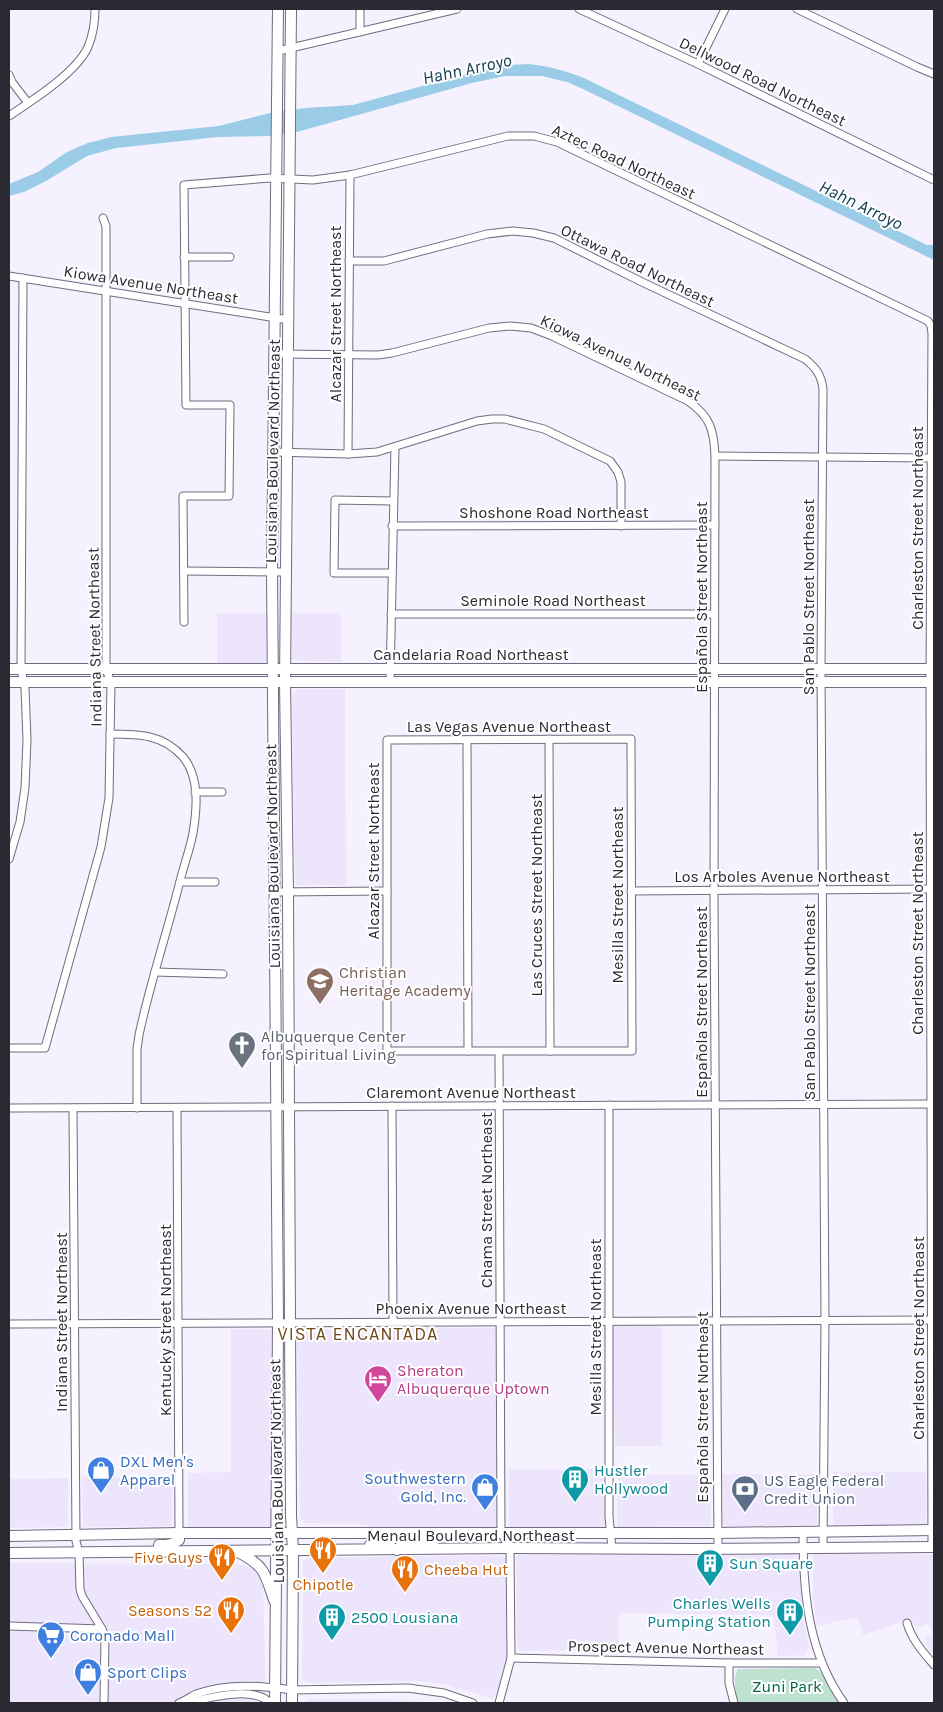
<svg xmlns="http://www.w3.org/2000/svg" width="943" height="1712" font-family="Karla,sans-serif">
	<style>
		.commercial { fill: #ede5fb }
		.green { fill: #bfe2d0 }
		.water { fill: #9acce8 }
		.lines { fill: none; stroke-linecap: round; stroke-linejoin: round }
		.minor-casing { stroke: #716b7f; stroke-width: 9 }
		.secondary-casing { stroke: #716b7f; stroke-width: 12 }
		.minor { stroke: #fff; stroke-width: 7 }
		.secondary { stroke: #fff; stroke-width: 10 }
		.labels { text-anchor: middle; stroke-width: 4; stroke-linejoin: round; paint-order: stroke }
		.street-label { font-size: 16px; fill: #2b2931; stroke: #fff }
		.education-label { font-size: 16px; fill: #785e54; stroke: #fff; text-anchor: start }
		.worship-label { font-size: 16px; fill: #5b616d; stroke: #fff; text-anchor: start }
		.hotel-label { font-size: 16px; fill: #b23c85; stroke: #fff; text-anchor: start }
		.shop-label { font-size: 16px; fill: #366cbe; stroke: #fff; text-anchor: start }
		.culture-label { font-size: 16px; fill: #0d838f; stroke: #fff; text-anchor: start }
		.service-label { font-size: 16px; fill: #4e5e75; stroke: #fff; text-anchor: start }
		.food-label { font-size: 16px; fill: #c56008; stroke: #fff; text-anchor: end }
		.park-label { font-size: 16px; fill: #016446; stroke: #fff }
		.water-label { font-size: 18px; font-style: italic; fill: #123c50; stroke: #fff }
		.neighbourhood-label { font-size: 18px; letter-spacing: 1px; fill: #714a1c; stroke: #fff }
	</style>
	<rect width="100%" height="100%" fill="#f5f1ff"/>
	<!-- commercial -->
	<g class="commercial">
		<polygon points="217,613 267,614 266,660 261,663 217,663"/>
		<polygon points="292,613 341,613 341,662 293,660 292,658"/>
		<polygon points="298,689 345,689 346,885 298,885 295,882 292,696"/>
		<polygon points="612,1326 662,1326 662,1446 615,1446"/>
		<polygon points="453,1328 496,1328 497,1527 374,1528 363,1524 306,1523 300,1518 297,1330"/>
		<polygon points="231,1329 271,1330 273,1331 273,1523 269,1527 188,1527 188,1473 231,1472"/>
		<polygon points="604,1469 605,1528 509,1529 509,1470"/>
		<rect x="833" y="1472" width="93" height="54"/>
		<polygon points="722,1474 817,1474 817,1525 725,1527 723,1523"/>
		<polygon points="618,1475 710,1475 711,1526 617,1527"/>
		<polygon points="82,1477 172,1478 172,1526 83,1527"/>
		<polygon points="68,1478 68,1527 9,1528 9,1479"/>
		<polygon points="818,1553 934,1555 934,1655 925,1642 927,1637 933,1633 928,1623 920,1627 916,1626 910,1619 863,1635 857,1617 817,1626 813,1597 813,1554"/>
		<polygon points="795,1554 799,1558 803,1620 809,1645 808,1650 804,1655 778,1656 774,1618 770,1615 619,1613 619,1650 522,1651 517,1648 516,1560 516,1557 519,1555"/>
		<polygon points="420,1556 501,1556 506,1558 506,1661 499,1688 493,1699 448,1685 419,1681 311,1683 302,1680 303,1563 307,1558"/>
		<polygon points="9,1563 238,1564 253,1568 260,1576 263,1584 266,1703 9,1703"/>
		<polygon points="309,1699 408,1700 436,1703 305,1703"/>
	</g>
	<!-- green -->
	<path class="green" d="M 815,1668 L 821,1672 L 839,1703 L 738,1703 C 736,1692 732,1679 738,1669 Z"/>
	<!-- water -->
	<path class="water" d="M 529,64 C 549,66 566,71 584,78 L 927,245 L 934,245 L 934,260 L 583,89 L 567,82 L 542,76 L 505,76 L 472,83 L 297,132 L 268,136 L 218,137 L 116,148 L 87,156 L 46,181 L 24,192 L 9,196 L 9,184 L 38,172 L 67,152 L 88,143 L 111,137 L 219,126 L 270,113 L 305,108 L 353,105 L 470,73 L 508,65 Z"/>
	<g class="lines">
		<!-- minor casing -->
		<g class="minor-casing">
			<g id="minor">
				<polyline points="360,9 360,32"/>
				<polyline points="579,9 698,64 934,180"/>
				<polyline points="797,9 917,67 934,74"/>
				<polyline points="278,51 457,9"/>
				<polyline points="698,64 725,9"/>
				<polyline points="9,75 12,82 28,103"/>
				<path d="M 9,116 C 33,100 76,73 88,47 C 93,35 95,22 95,9"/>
				<polyline points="184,257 230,257"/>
				<path d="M 349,261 L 384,261 L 487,234 L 513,231 L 533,233 L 554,238 L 642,282 L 805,359 C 816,368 821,374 823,389 L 821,669 L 825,1321 L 823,1548"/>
				<polyline points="9,276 289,320"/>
				<path d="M 275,354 L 378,355 L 392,353 L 489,328 L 510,326 L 531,328 L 552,336 L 688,401 C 710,416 714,430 715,456 L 714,899 L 718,1549"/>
				<polyline points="274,452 348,454 377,452 477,421 492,419 505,419 544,429 610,461 618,472 621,482 621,526"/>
				<polyline points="348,454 350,175"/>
				<polyline points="715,456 933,458"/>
				<polyline points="392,526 715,525"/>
				<polyline points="184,571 285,572"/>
				<polyline points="392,573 334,573 335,500 393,501"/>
				<polyline points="391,614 714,614"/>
				<polyline points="184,622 183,496 229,496 230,405 186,405 184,185 270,178 313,180 350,175 508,136 534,136 557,142 928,321 931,326 932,333 930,682 932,1547"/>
				<polyline points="390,682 395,447"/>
				<path d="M 110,734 C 138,734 163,734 183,757 C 200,777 197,809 193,833 C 190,849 184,865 180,881 C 167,933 150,983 139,1035 L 137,1049 L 137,1108"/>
				<polyline points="549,739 550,1051"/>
				<polygon points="631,739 632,1051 387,1051 387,740"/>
				<polyline points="467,740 468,1051"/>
				<polyline points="195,792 222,792"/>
				<polyline points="9,859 20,822 25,788 27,740 25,688 21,669 23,278"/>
				<polyline points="180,882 215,882"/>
				<polyline points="631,891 933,889"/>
				<polyline points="276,892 387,891"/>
				<polyline points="155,972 223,974"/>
				<polyline points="9,1048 45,1048 101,847 109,798 111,683 106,669 106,226 103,218"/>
				<polyline points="609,1105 609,1516 612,1549"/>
				<polyline points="392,1106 393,1322"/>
				<polyline points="9,1108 933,1104"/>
				<polyline points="73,1108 76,1541 79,1553 80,1589 82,1596 102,1629"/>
				<polyline points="177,1108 179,1533"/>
				<polyline points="9,1324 934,1320"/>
				<path d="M 803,1532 C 803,1592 808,1653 844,1703"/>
				<path d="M 907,1623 C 912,1640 923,1652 934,1665"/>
				<polyline points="9,1626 102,1629 105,1637 104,1703"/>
				<polyline points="511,1658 729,1663 821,1663"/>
				<polyline points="729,1663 729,1683 734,1703"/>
				<path d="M 179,1703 C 185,1701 190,1697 196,1694 C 218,1686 242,1685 265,1687 C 274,1687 283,1689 292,1690 L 408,1688 L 444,1693 L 473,1703"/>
				<path d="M 187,1703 C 207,1698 254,1685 270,1703"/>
				<polyline points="499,1703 511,1658 510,1548 501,1533 499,1052"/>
			</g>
		</g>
		<!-- secondary casing -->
		<g class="secondary-casing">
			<g id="secondary">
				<polyline points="291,9 285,682 288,892 290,1323 291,1516 293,1551 292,1703"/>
				<polyline points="9,669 934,669"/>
				<polyline points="9,682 934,682"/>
				<polyline points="9,1536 179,1533 717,1533 934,1530"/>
				<path d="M 159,1545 C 167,1545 173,1545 179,1540 L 179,1533"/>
				<path d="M 370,1545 C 380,1543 390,1545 396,1534"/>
				<path d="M 397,1550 C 409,1535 416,1544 432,1541 C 436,1540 439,1536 442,1534"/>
				<path d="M 238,1552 C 265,1566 265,1573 274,1600"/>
				<polyline points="9,1553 510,1548 698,1549 934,1547"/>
				<polyline points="275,1703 278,1323 272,571 278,9"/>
			</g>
		</g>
		<!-- minor -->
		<use href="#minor" class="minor"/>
		<!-- secondary -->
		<use href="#secondary" class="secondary"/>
	</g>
	<!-- icons -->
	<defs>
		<g id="school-pin" transform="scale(1.4375)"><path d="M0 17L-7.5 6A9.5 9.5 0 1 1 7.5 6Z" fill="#8d6e63" stroke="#fff"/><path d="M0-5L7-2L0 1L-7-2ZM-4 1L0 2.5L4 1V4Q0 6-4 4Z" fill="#fff"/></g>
		<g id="church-pin" transform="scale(1.4375)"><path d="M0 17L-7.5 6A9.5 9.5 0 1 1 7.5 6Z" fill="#6b7280" stroke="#fff"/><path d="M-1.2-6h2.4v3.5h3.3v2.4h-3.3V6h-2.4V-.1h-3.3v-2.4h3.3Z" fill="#fff"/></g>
		<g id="hotel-pin" transform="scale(1.4375)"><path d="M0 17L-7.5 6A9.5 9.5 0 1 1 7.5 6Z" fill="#d1479c" stroke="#fff"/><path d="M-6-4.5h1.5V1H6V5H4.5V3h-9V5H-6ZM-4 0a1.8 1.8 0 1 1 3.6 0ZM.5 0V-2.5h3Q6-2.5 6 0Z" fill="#fff"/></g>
		<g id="shop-pin" transform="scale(1.4375)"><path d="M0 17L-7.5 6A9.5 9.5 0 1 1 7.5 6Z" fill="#3f7fe0" stroke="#fff"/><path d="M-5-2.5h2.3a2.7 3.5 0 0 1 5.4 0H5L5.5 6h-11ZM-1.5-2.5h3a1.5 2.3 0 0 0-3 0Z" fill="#fff"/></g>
		<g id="building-pin" transform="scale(1.4375)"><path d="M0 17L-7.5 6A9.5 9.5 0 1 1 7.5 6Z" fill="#0f9aa8" stroke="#fff"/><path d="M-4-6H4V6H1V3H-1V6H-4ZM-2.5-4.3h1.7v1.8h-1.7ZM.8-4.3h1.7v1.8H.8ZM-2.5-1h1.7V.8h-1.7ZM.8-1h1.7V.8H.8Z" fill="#fff"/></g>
		<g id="bank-pin" transform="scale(1.4375)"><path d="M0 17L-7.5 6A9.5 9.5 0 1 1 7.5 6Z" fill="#5c6f8a" stroke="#fff"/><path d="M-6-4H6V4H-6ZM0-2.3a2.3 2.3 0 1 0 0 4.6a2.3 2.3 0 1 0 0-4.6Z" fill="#fff"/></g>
		<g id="restaurant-pin" transform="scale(1.4375)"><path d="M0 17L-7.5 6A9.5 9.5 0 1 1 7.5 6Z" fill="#e8710a" stroke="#fff"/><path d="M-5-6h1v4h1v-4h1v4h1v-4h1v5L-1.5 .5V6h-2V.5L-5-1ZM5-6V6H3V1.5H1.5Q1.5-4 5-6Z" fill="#fff"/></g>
		<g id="supermarket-pin" transform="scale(1.4375)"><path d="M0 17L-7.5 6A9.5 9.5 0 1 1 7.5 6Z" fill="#3f7fe0" stroke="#fff"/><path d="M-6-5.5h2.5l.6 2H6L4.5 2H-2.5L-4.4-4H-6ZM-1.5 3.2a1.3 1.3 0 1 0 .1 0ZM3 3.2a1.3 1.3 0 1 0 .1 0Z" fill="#fff"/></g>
	</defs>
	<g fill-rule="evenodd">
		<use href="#school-pin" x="320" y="981"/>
		<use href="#church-pin" x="242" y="1045"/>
		<use href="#hotel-pin" x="378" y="1379"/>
		<use href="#shop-pin" x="101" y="1470"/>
		<use href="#building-pin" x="575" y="1479"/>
		<use href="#shop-pin" x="485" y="1487"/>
		<use href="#bank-pin" x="745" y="1489"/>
		<use href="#restaurant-pin" x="323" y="1550"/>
		<use href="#restaurant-pin" x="222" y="1557"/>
		<use href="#building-pin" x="710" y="1563"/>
		<use href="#restaurant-pin" x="405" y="1569"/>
		<use href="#restaurant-pin" x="231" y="1610"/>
		<use href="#building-pin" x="790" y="1612"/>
		<use href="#building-pin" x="332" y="1617"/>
		<use href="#supermarket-pin" x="51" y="1635"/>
		<use href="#shop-pin" x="88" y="1672"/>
	</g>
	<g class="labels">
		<!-- street labels -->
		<g class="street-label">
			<text transform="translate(763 81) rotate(26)" y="6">Dellwood Road Northeast</text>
			<text transform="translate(624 161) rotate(25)" y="6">Aztec Road Northeast</text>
			<text transform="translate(638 265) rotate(26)" y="6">Ottawa Road Northeast</text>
			<text transform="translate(151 284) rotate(9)" y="6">Kiowa Avenue Northeast</text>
			<text transform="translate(335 314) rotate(-90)" y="6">Alcazar Street Northeast</text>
			<text transform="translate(621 357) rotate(26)" y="6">Kiowa Avenue Northeast</text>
			<text transform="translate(272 451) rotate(-89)" y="6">Louisiana Boulevard Northeast</text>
			<text x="554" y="518">Shoshone Road Northeast</text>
			<text transform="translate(917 528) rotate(-90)" y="6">Charleston Street Northeast</text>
			<text transform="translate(701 597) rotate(-90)" y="6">Española Street Northeast</text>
			<text transform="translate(808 597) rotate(-90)" y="6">San Pablo Street Northeast</text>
			<text x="553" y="606">Seminole Road Northeast</text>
			<text transform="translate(94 637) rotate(-91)" y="6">Indiana Street Northeast</text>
			<text x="471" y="660">Candelaria Road Northeast</text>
			<text x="509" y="732">Las Vegas Avenue Northeast</text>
			<text transform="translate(373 851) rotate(-90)" y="6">Alcazar Street Northeast</text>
			<text transform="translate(272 856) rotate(-91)" y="6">Louisiana Boulevard Northeast</text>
			<text x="782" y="882">Los Arboles Avenue Northeast</text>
			<text transform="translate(536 895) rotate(-90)" y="6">Las Cruces Street Northeast</text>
			<text transform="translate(617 895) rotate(-90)" y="6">Mesilla Street Northeast</text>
			<text transform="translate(917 933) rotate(-90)" y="6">Charleston Street Northeast</text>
			<text transform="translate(701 1002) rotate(-90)" y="6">Española Street Northeast</text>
			<text transform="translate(809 1002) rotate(-90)" y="6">San Pablo Street Northeast</text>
			<text x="471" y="1098">Claremont Avenue Northeast</text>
			<text transform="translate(486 1200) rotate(-90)" y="6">Chama Street Northeast</text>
			<text x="471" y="1314">Phoenix Avenue Northeast</text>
			<text transform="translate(165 1320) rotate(-90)" y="6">Kentucky Street Northeast</text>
			<text transform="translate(61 1322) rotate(-90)" y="6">Indiana Street Northeast</text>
			<text transform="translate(595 1327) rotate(-90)" y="6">Mesilla Street Northeast</text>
			<text transform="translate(918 1338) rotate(-90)" y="6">Charleston Street Northeast</text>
			<text transform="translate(702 1407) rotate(-90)" y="6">Española Street Northeast</text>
			<text transform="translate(276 1471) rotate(-91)" y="6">Louisiana Boulevard Northeast</text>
			<text x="471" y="1541">Menaul Boulevard Northeast</text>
			<text transform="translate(666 1647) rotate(1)" y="6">Prospect Avenue Northeast</text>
		</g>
		<!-- education labels -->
		<g class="education-label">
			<text x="339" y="978">Christian<tspan x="339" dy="18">Heritage Academy</tspan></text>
		</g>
		<!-- worship labels -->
		<g class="worship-label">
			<text x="261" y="1042">Albuquerque Center<tspan x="261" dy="18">for Spiritual Living</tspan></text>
		</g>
		<!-- hotel labels -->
		<g class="hotel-label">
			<text x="397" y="1376">Sheraton<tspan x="397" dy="18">Albuquerque Uptown</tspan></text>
		</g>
		<!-- shop labels -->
		<g class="shop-label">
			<text x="120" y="1467">DXL Men's<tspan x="120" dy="18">Apparel</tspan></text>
			<text x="466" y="1484" text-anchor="end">Southwestern<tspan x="466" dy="18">Gold, Inc.</tspan></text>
			<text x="70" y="1641">Coronado Mall</text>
			<text x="107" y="1678">Sport Clips</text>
		</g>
		<!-- culture labels -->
		<g class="culture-label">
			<text x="594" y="1476">Hustler<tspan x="594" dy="18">Hollywood</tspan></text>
			<text x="729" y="1569">Sun Square</text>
			<text x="771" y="1609" text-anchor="end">Charles Wells<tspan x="771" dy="18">Pumping Station</tspan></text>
			<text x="351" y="1623">2500 Lousiana</text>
		</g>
		<!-- service labels -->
		<g class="service-label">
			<text x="764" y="1486">US Eagle Federal<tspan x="764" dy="18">Credit Union</tspan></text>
		</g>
		<!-- food labels -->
		<g class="food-label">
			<text x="203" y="1563">Five Guys</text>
			<text x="424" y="1575" text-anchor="start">Cheeba Hut</text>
			<text x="323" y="1590" text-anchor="middle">Chipotle</text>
			<text x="212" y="1616">Seasons 52</text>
		</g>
		<!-- park labels -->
		<g class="park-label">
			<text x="787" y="1692">Zuni Park</text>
		</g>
		<!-- water labels -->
		<g class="water-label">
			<text transform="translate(467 69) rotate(-12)" y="6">Hahn Arroyo</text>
			<text transform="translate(861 205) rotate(26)" y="6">Hahn Arroyo</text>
		</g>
		<!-- neighbourhood labels -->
		<g class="neighbourhood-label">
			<text x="358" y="1340">VISTA ENCANTADA</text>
		</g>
	</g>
	<!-- border -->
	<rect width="943" height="1712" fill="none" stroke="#2b2931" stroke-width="20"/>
</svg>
